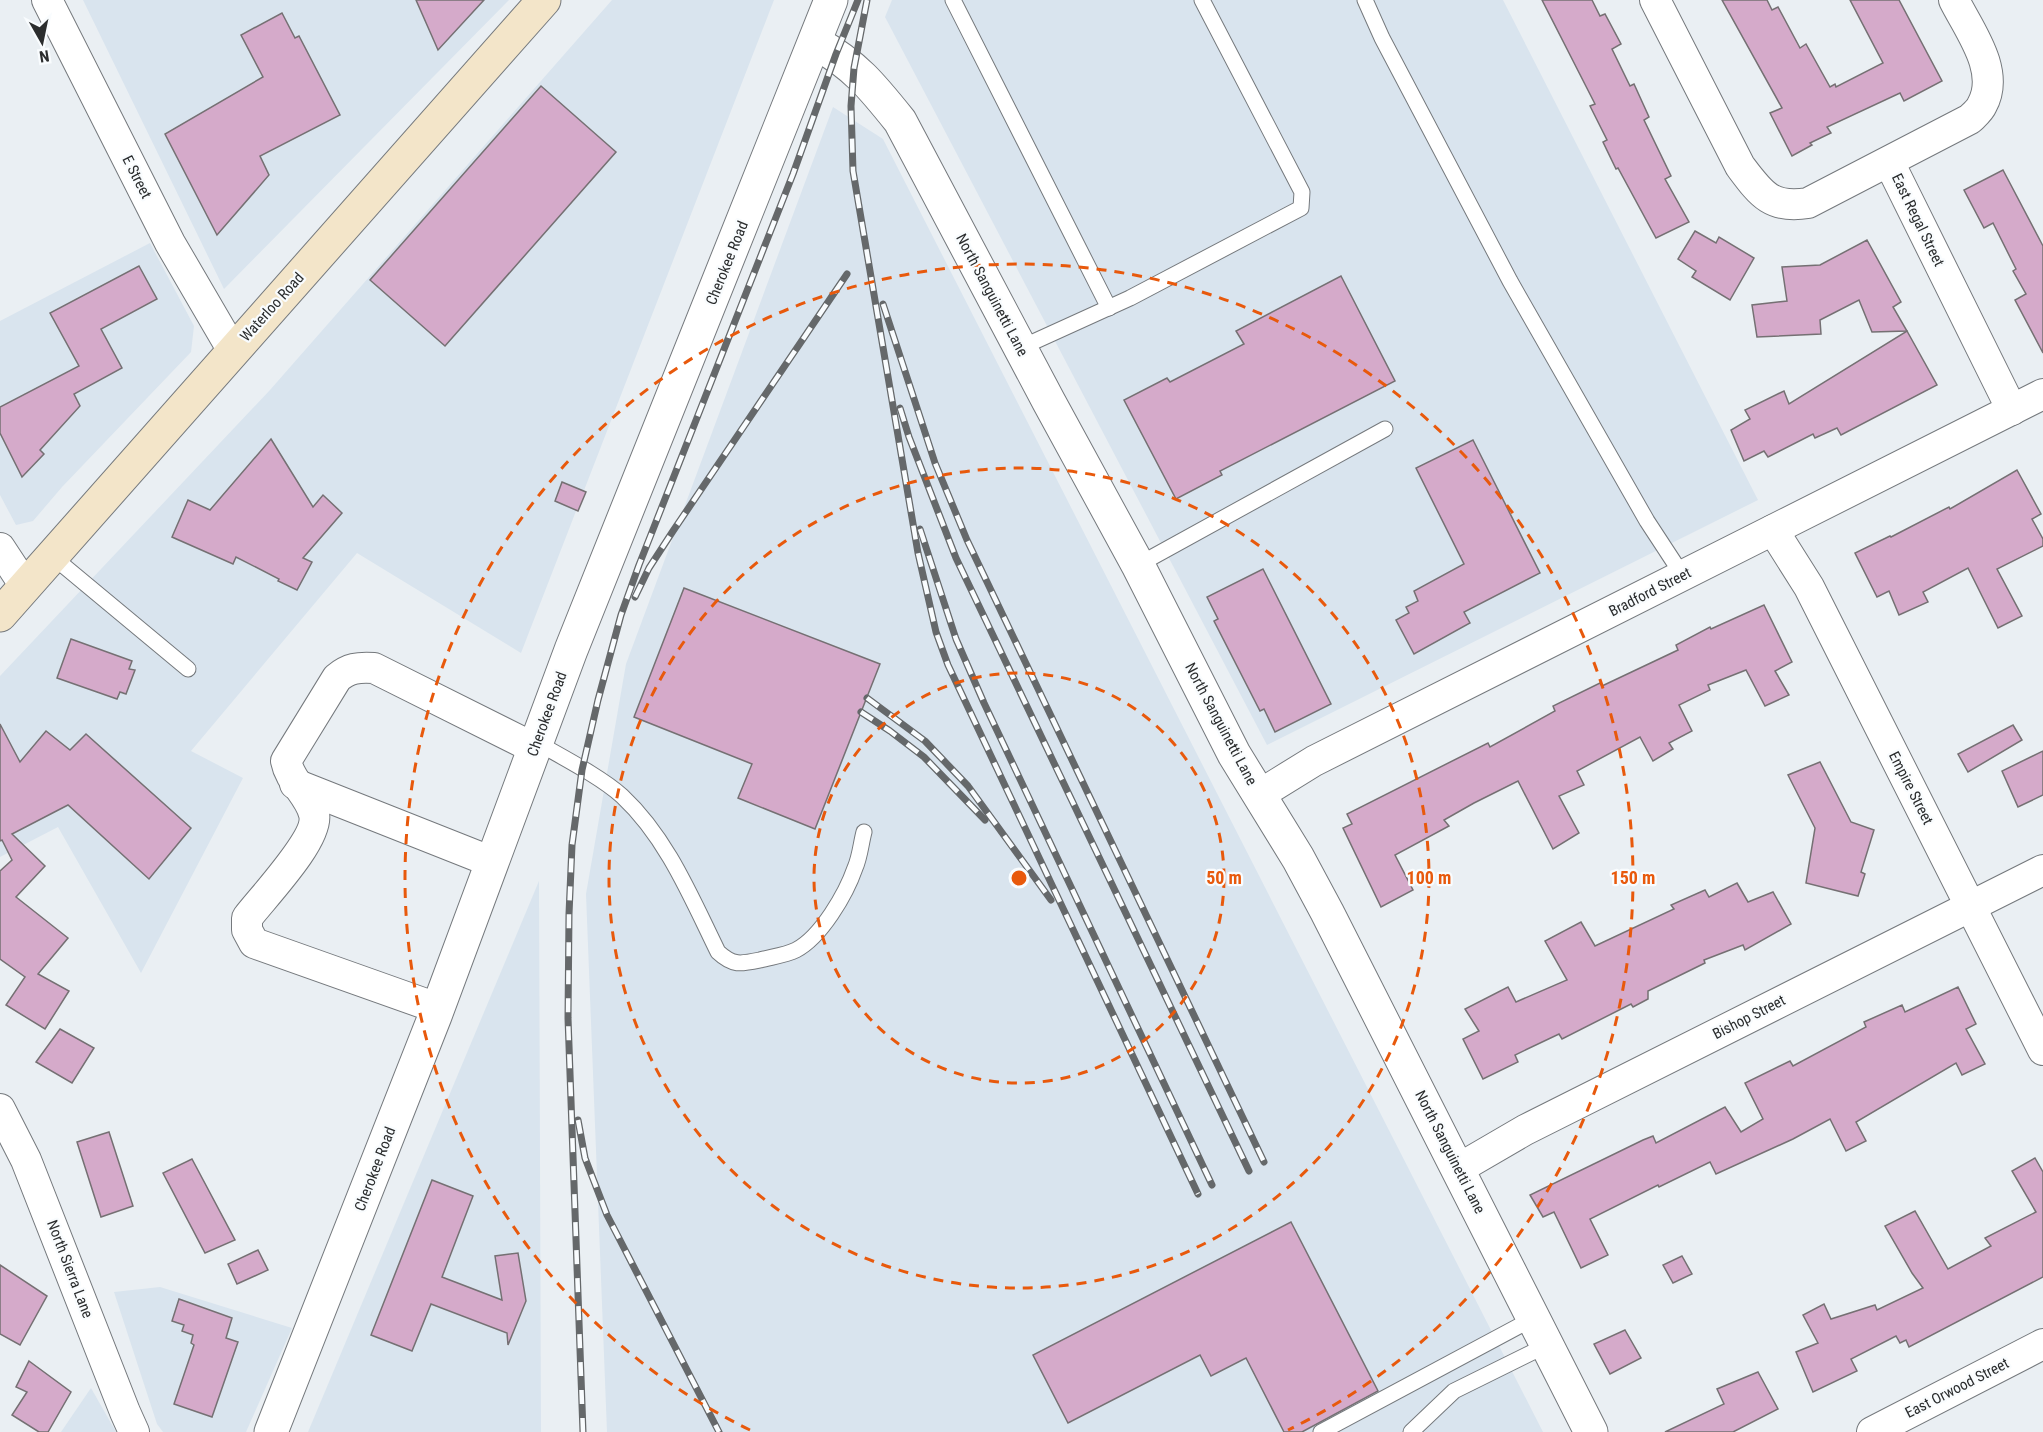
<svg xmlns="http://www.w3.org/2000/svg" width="2043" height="1432" font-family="'Roboto Condensed',sans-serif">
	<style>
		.built { fill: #d9e4ee }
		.building { fill: #d5aaca; stroke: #757073; stroke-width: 1.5 }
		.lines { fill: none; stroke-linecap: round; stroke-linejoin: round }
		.service-casing { stroke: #75797d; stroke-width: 17 }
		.minor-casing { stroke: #75797d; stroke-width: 32 }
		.tertiary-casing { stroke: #75797d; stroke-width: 35 }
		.secondary-casing { stroke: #75797d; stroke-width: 35 }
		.service { stroke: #fff; stroke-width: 15 }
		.minor { stroke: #fff; stroke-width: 30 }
		.tertiary { stroke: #fff; stroke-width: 33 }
		.secondary { stroke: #f3e5c9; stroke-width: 33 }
		.rail-casing { stroke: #65686a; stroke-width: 7 }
		.rail { stroke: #f9fcfe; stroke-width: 4.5; stroke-dasharray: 14; stroke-linecap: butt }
		.ring { fill: none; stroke: #e8590c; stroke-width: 3; stroke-dasharray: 10 8 }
		.labels { text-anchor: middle; stroke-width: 4.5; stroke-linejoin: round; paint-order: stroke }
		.street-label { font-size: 15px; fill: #2b2d2e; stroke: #f9fcfe }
		.centre { fill: #e8590c; stroke: #f9fcfe; stroke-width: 3 }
		.ring-label { font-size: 18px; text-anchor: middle; font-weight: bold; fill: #e8590c; stroke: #f9fcfe; stroke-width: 4.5; stroke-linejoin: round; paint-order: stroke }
	</style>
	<rect width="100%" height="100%" fill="#eaeff3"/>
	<!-- built -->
	<g class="built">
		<polygon points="83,0 509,0 224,289"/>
		<polygon points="612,0 774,0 521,653 357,553 191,751 243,778 141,973 58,827 0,857 0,676 270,390"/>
		<polygon points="892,0 1503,0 1758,500 1267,745 885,17"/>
		<polygon points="833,107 883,139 1543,1432 607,1432 586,894 626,664"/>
		<polygon points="150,243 194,326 191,352 62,487 33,521 16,525 0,495 0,321"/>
		<polygon points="539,881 541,1432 308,1432"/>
		<polygon points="160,1287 292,1328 246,1432 163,1432 157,1424 114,1292"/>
		<polygon points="91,1388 116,1432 61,1432"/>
	</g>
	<!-- building -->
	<g class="building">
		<polygon points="416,0 484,0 438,50"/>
		<polygon points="1542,0 1592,0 1600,16 1605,14 1621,44 1612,49 1630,86 1634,84 1649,117 1644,120 1671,176 1665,179 1689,222 1656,238 1618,168 1616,169 1603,142 1607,140 1590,106 1595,104"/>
		<polygon points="1722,0 1767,0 1772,10 1778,7 1800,48 1806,44 1830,87 1835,84 1836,87 1883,63 1850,0 1899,0 1942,81 1904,101 1900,93 1827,127 1831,133 1810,143 1812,145 1792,156 1770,113 1782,108"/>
		<polygon points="282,13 295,38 299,36 340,115 260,156 269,175 217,235 165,134 263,77 241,35"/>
		<polygon points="541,86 616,152 445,346 370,280"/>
		<polygon points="2003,170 2043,246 2043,353 2015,300 2026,294 2013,271 2016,269 1993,223 1984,228 1964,190"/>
		<polygon points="1695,231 1716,243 1719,237 1754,258 1730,300 1692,277 1696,271 1678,259"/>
		<polygon points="1867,240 1901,302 1893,307 1907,331 1872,332 1859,300 1820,320 1821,334 1757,337 1752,305 1787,301 1782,267 1820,265"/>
		<polygon points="139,266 157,299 101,329 122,368 74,394 80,406 40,450 44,454 22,477 0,433 0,407 79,366 50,313"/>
		<polygon points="1341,276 1395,381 1220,471 1222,475 1176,499 1124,400 1167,378 1170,382 1244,344 1236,331"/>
		<polygon points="1907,331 1937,385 1841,435 1837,428 1815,438 1813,434 1768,457 1764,451 1744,461 1731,430 1750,419 1745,410 1784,391 1789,404"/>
		<polygon points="271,439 313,507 323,495 342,513 303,558 312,562 297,590 278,581 279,579 236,557 233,564 172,537 188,500 210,510"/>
		<polygon points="1473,440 1540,573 1464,612 1470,623 1414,654 1396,620 1409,613 1406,607 1418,601 1414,591 1464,564 1416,468"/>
		<polygon points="2017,470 2041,514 2032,519 2043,539 2043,546 1997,569 2022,616 1998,628 1968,568 1923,592 1928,602 1899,615 1889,591 1877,597 1855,553 1890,536 1891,537 1949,507 1950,509"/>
		<polygon points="562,482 586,492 578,511 555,501"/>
		<polygon points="1263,569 1331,704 1275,732 1264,709 1260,711 1214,621 1218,619 1207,597"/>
		<polygon points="684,588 880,664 815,829 738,798 752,764 634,717"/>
		<polygon points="1764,605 1792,662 1775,671 1789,695 1765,706 1746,670 1708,685 1710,690 1679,705 1692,731 1669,743 1673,749 1653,761 1640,737 1577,771 1584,785 1559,796 1579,833 1553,849 1518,781 1474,803 1444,820 1449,826 1395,855 1413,890 1381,907 1343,828 1352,824 1347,814 1488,743 1490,747 1555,711 1553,706 1600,683 1602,686 1678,650 1676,645 1710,627 1711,629"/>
		<polygon points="71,639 132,661 129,669 135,670 126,694 120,692 117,699 57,678"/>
		<polygon points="0,724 20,762 46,731 70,750 86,734 191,828 149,879 68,805 12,834 45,866 16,897 68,938 38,974 69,991 45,1029 6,1005 25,977 0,959 0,871 12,860 2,840 0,841"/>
		<polygon points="2013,725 2022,740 1968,772 1958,754"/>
		<polygon points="2043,751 2043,795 2018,807 2002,771"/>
		<polygon points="1820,762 1851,822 1874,830 1861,872 1865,874 1858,896 1806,883 1815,828 1788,775"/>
		<polygon points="1737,883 1748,902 1773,892 1791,924 1745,950 1743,945 1704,960 1705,963 1648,991 1648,999 1633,1007 1631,1004 1562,1039 1559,1034 1515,1055 1518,1062 1483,1079 1463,1039 1479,1031 1465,1009 1508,987 1516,1002 1567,980 1545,941 1581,922 1595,946 1674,909 1671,905 1705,890 1709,897"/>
		<polygon points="1958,987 1976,1024 1966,1029 1985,1064 1962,1075 1956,1063 1856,1122 1866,1141 1846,1151 1830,1119 1793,1139 1716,1174 1710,1162 1659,1187 1658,1185 1590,1219 1608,1255 1581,1268 1554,1212 1543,1217 1530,1195 1643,1140 1653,1136 1656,1143 1725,1107 1741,1132 1763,1119 1745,1083 1790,1061 1793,1066 1866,1027 1864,1022 1902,1005 1905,1012"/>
		<polygon points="60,1029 94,1048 72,1083 36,1062"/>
		<polygon points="109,1132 133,1206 101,1217 77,1142"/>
		<polygon points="2035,1158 2043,1172 2043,1277 1909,1347 1906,1340 1900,1343 1896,1336 1851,1359 1857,1371 1813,1392 1796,1352 1818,1343 1803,1315 1824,1304 1831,1319 1875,1305 1877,1310 1923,1288 1912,1273 1885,1226 1915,1211 1948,1269 1991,1246 1985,1238 2036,1212 2012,1171"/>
		<polygon points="192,1159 235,1240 205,1253 163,1173"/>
		<polygon points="432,1180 473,1196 442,1277 502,1300 495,1256 518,1253 526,1301 508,1345 507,1333 431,1304 412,1351 371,1335"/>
		<polygon points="1291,1222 1378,1391 1302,1432 1284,1432 1246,1358 1211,1376 1200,1355 1068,1423 1033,1355"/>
		<polygon points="258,1250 268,1270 237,1284 228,1264"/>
		<polygon points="1682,1256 1692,1274 1673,1283 1663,1265"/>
		<polygon points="0,1265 47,1296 20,1345 0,1334"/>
		<polygon points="179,1299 232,1318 226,1338 238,1342 212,1417 174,1404 194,1345 191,1343 193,1335 182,1331 184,1325 172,1321"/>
		<polygon points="1625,1330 1641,1358 1610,1374 1594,1344"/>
		<polygon points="29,1361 71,1392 48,1432 39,1432 12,1415 27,1392 16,1387"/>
		<polygon points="1758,1372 1778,1409 1733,1432 1665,1432 1724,1404 1717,1389"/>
	</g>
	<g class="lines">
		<!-- service casing -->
		<g class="service-casing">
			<g id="service">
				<polyline points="953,0 1109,308"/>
				<polyline points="1365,0 1382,38 1510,281 1647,521 1683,576"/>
				<polyline points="1020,348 1130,298 1301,208 1302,192 1202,0"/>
				<polyline points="52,556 188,669"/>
				<polyline points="1138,565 1385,429"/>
				<path d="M 536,742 C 562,757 601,777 622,796 C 667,838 691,897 718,952 C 733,966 741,964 760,960 C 771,957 786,955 796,950 C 821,937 846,894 855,868 C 860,857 861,843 864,832"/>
				<polyline points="1321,1432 1534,1318"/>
				<polyline points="1411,1432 1454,1391 1547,1345"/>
			</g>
		</g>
		<!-- minor casing -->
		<g class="minor-casing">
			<g id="minor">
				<polyline points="47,0 170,243 233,351"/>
				<path d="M 1655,0 L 1740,166 C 1761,194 1771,209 1808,203 L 1970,119 C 1974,115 1980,110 1982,105 C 2001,71 1969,30 1954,0"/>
				<polyline points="1889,162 2012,410"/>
				<polyline points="1773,530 1809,587 2043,1050"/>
				<polyline points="0,548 25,586"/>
				<polyline points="295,784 492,862"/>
				<polyline points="1259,795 1314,761 2043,394"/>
				<path d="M 437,1008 L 254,943 L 247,930 L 247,918 C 262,898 320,838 314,814 C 309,794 290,782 286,761 L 337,678 C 349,668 358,667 374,668 L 534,748"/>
				<polyline points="0,1109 26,1160 125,1412 134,1432"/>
				<polyline points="1458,1169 1525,1130 2043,870"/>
				<polyline points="1872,1432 2043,1344"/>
			</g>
		</g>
		<!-- tertiary casing -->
		<g class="tertiary-casing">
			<g id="tertiary">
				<path d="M 816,43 C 855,65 872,86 900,121 L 1049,402 L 1138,565 L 1234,754 L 1298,858 L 1327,912 L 1591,1432"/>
				<polyline points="271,1432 435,1016 571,650 831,0"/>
			</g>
		</g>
		<!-- secondary casing -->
		<g class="secondary-casing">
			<polyline id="secondary" points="0,615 544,0"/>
		</g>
		<!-- service -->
		<use href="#service" class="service"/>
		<!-- minor -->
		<use href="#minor" class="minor"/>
		<!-- tertiary -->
		<use href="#tertiary" class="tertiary"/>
		<!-- secondary -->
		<use href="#secondary" class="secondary"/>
		<!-- rail casing -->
		<g class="rail-casing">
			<g id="rail">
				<polyline points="867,0 854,68 851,106 853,171 918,553 936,632 948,665 1198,1194"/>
				<polyline points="883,304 935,463 967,540 1264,1162"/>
				<polyline points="900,408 909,437 956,558 1249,1171"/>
				<polyline points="920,529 956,639 984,703 1212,1185"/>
				<polyline points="635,597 649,568 673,531 847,274"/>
				<polyline points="867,698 925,741 968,786 1051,900"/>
				<polyline points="861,712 890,731 924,757 985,820"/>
				<polyline points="578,1120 585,1158 607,1215 719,1432"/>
				<polyline points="583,1432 568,1018 569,914 572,845 582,770 598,700 621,615 639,565 793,174 836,54 858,0"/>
			</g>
		</g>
		<!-- rail -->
		<use href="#rail" class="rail"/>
	</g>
	<!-- distance rings -->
	<g class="ring">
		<circle cx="1019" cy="878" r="205"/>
		<circle cx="1019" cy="878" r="410"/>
		<path d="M750 1430A614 614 0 1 1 1288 1430"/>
	</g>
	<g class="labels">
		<!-- street labels -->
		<g class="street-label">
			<text transform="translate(137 177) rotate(63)" y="5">E Street</text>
			<text transform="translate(1918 220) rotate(64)" y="5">East Regal Street</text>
			<text transform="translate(727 263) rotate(-68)" y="5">Cherokee Road</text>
			<text transform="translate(992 295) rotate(62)" y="5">North Sanguinetti Lane</text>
			<text transform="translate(272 307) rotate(-48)" y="5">Waterloo Road</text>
			<text transform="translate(1650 592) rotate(-27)" y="5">Bradford Street</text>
			<text transform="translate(547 714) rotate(-70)" y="5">Cherokee Road</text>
			<text transform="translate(1221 724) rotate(62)" y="5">North Sanguinetti Lane</text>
			<text transform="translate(1911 788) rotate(63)" y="5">Empire Street</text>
			<text transform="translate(1749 1017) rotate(-27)" y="5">Bishop Street</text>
			<text transform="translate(1450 1152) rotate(63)" y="5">North Sanguinetti Lane</text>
			<text transform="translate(375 1169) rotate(-69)" y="5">Cherokee Road</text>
			<text transform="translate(70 1269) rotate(69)" y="5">North Sierra Lane</text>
			<text transform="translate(1957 1388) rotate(-27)" y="5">East Orwood Street</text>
		</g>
	</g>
	<circle cx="1019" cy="878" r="9" class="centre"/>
	<g class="ring-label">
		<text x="1224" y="884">50 m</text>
		<text x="1429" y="884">100 m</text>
		<text x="1633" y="884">150 m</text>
	</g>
	<!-- north arrow -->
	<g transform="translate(42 42) rotate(171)" stroke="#f9fcfe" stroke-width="4.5" paint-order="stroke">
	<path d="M0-4.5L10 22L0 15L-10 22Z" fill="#2b2d2e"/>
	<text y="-9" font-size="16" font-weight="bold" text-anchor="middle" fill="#2b2d2e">N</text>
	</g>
</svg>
